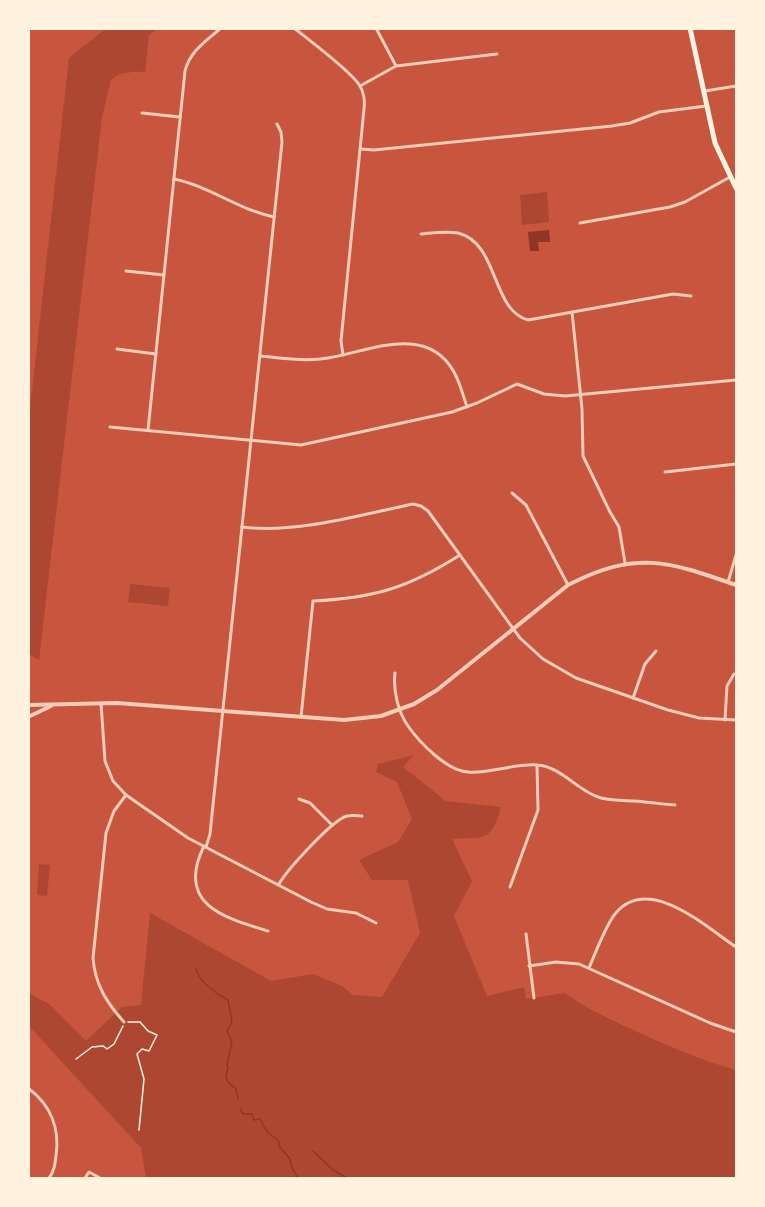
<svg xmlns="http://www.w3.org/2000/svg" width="765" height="1207" font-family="'Noto Sans',sans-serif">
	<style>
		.green { fill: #ae4732 }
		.water { fill: #8f3625 }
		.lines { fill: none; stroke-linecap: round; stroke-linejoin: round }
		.stream { stroke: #8f3625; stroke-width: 1.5 }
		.path { stroke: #fff3e0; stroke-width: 1.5 }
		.minor { stroke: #f1ccb7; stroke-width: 3 }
		.tertiary { stroke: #f1ccb7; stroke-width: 4 }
		.primary { stroke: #fff3e0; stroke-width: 5 }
	</style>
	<rect width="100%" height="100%" fill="#c8553d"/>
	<!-- green -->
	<g class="green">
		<path d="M 105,29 L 157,29 L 149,35 L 145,72 C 134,71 119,72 111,80 L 102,117 L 39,660 L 28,653 L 29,418 L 69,58 Z"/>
		<polygon points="547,192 549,222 522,225 520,195"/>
		<polygon points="130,584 170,588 168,606 128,602"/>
		<path d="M 414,755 L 403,767 L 446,801 L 501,807 C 491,844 484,836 452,839 L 472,881 L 454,916 L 487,996 L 524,987 L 526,999 L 565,993 C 586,1009 608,1018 631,1029 C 666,1045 700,1060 736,1070 L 736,1178 L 146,1178 L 141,1148 L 29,1026 L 29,993 L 49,1004 L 86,1041 L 122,1007 L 141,1005 L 150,913 L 271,981 L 313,974 L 342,986 L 353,995 L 382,997 L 420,933 L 408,880 L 372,880 L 359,860 L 398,842 L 412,819 L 397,782 L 376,772 L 378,764 Z"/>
		<polygon points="39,864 50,865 47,896 37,895"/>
	</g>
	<!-- water -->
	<polygon class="water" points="549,230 550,242 538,242 539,251 530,251 528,232"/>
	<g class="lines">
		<!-- stream -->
		<g class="stream">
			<path d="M 196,969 C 198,981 217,994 228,1000 L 232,1022 L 227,1031 L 232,1042 L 227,1064 L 228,1068 L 226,1075 L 227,1081 L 236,1089 L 238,1099"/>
			<polyline points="240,1108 243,1114 252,1114 254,1120 260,1119 267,1132 279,1141 279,1146 290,1159 292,1168 298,1178"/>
			<polyline points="313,1151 333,1170 347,1178"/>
		</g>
		<!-- path -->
		<g class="path">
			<polyline points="128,1022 140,1022 148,1031 157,1035 149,1051 142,1049 137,1054 144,1079 139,1130"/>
			<polyline points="76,1059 92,1047 103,1046 107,1049 114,1044 123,1026"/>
		</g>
		<!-- minor -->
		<g class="minor">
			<path d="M 294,28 C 309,40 352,72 360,86 C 364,92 365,102 364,109 L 341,341 L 343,355"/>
			<polyline points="376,28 396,66"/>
			<polyline points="360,86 396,66 497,54"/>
			<polyline points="705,91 736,86"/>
			<polyline points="142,113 180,117"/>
			<polyline points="361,149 374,150 612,126 630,123 659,112 706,106"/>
			<path d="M 174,179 C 209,186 239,210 274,217"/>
			<polyline points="580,223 670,207 685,202 730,177"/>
			<path d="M 421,234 C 433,233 446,231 458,233 C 499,243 491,310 528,320 L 673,294 L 691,296"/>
			<polyline points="126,271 164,275"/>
			<polyline points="572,312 582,409 583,456 610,512 619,527 625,563"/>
			<polyline points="117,349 156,354"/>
			<path d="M 260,356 C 282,358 306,362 328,358 C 370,351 427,323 454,372 C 460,383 463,395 467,407"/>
			<polyline points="110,427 301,445 452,412 477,403 517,384 544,394 565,396 736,380"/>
			<path d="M 148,430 L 185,71 C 190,51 206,41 221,28"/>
			<polyline points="665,472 736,464"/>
			<polyline points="512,493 526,505 568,585"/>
			<path d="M 242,527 C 296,534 359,515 413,504 L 421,506 L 428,511 L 520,638 L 543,659 L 576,678 L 668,710 L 699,718 L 736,720"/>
			<polyline points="728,582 736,555"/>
			<path d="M 395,673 C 393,690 398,712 408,726 C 420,743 447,771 468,772 C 491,774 514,763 537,765 C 560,766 577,790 598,797 C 608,801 623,800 634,801 C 648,802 662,804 675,805"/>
			<polyline points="633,698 645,664 656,651"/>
			<polyline points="101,703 105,761 113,781 126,795 188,838 311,902 327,909 356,913 376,923"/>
			<path d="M 301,717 L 313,601 C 374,598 408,588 460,555"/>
			<polyline points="725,720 727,686 734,674"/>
			<polyline points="299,799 310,803 332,825"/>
			<path d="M 204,846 C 175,905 225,918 268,931"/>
			<polyline points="206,847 210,834 282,142 281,132 277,124"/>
			<polyline points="28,853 28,877"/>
			<path d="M 279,884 C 287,870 332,820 347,816 C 352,815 358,816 362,816"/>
			<polyline points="510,887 538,810 537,765"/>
			<polyline points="526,934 534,998"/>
			<polyline points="529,966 556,962 579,964 710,1023 736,1032"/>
			<path d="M 589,968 C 595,954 606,925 615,914 C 648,873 706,927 736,947"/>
			<path d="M 124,1022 C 107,1003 95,985 93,958 L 106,833 L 114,811 L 126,795"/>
			<path d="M 28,1088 C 51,1105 60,1129 56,1156 C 55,1164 54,1172 49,1178"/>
			<polyline points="85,1178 89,1172 100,1178"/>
		</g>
		<!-- tertiary -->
		<g class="tertiary">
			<path d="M 28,705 L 117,703 L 344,720 L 381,716 L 414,704 L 437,690 L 568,585 C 636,550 668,561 736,585"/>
			<polyline points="28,717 51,706"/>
		</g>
		<!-- primary -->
		<polyline class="primary" points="690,28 715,143 736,188"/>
	</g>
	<!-- border -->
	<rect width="765" height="1207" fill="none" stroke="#fff3e0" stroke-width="60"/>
</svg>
